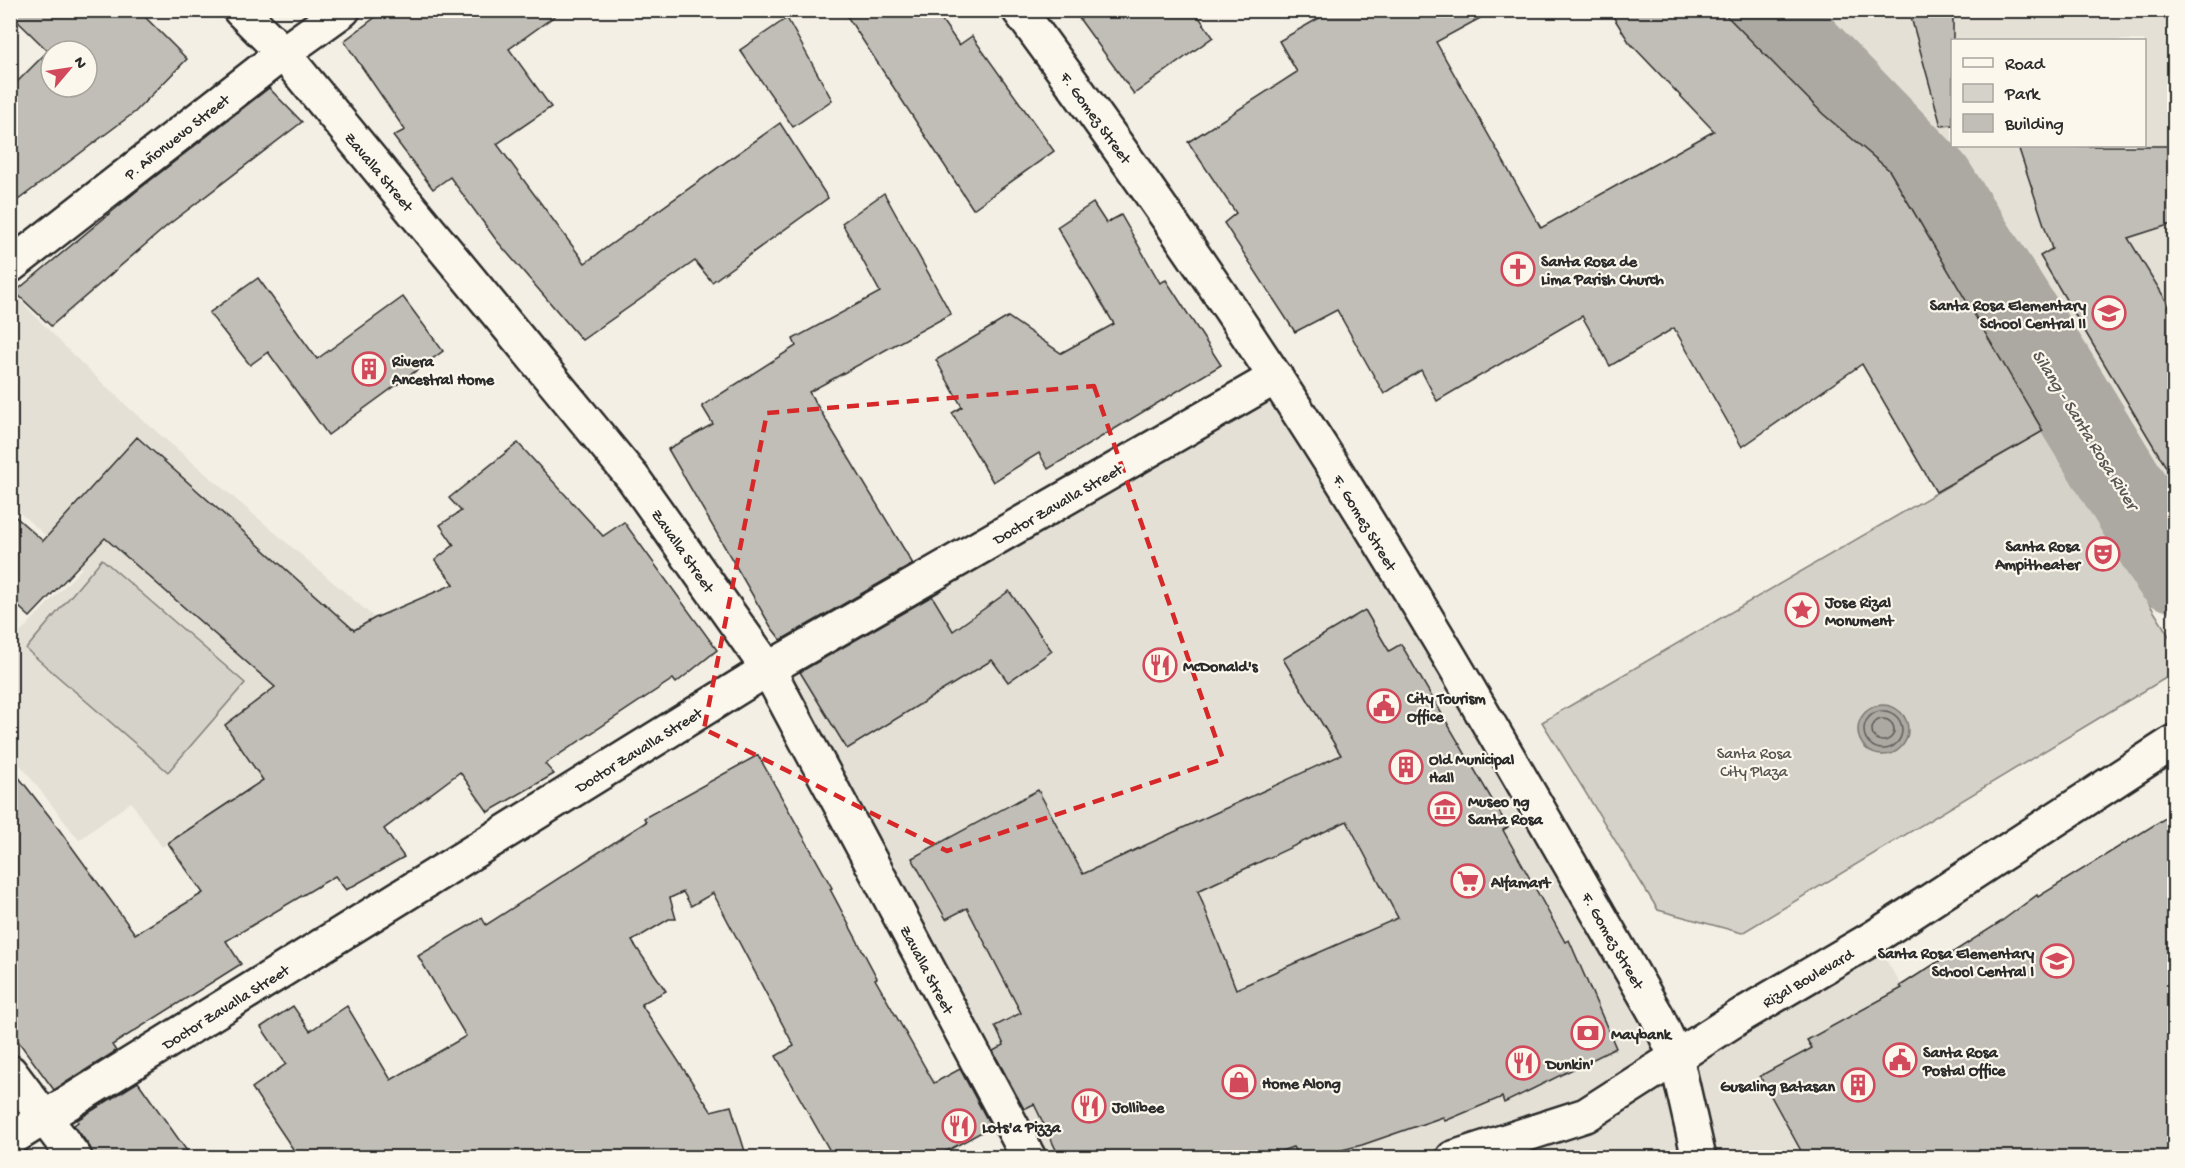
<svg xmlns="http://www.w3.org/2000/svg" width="2185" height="1168" font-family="'Gochi Hand',sans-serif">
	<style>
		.built { fill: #e4e0d6; fill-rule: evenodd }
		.green { fill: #d5d2c9; stroke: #807e7a; stroke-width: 1.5 }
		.water { fill: #aca9a2; stroke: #787772; stroke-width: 1.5 }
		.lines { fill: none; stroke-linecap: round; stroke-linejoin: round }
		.shore { stroke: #5f5d5b; stroke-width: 1.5 }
		.river { stroke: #aca9a2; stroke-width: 84 }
		.building { fill: #c0beb6; stroke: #2b2b2b; stroke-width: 1.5; fill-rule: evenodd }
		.street-casing { stroke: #2b2b2b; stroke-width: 38 }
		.secondary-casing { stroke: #2b2b2b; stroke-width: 38 }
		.street { stroke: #fbf7ec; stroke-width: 33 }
		.secondary { stroke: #fbf7ec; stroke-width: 33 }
		.marked { fill: none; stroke: #d62828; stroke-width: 4.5; stroke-dasharray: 12 8; stroke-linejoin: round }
		.labels { text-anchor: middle; stroke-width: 4.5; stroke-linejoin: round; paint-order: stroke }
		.street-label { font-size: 16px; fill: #2b2b2b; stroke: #fbf7ec }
		.poi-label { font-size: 16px; font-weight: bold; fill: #2b2b2b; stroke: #fbf7ec; text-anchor: start }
		.park-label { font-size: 16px; fill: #565552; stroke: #fbf7ec }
		.water-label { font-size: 18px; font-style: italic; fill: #585755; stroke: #fbf7ec }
	</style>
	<rect width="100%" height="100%" fill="#f3efe4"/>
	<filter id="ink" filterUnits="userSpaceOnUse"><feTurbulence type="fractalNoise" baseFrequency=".0167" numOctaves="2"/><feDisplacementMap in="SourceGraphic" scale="12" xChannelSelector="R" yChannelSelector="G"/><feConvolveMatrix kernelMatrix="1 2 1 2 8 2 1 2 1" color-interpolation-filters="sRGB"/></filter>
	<g filter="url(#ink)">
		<!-- built -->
		<g class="built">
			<path d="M 1791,11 L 2174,11 L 2174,520 L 1982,215 L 1890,103 ZM 1952,40 L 2144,40 L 2144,146 L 1952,146 Z"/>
			<polygon points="20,300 73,355 130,409 375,618 346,635 263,780 162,847 131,802 79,840 11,753 11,642 82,568 11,505 10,308"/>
			<polygon points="1276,377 1676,1057 1873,938 1901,985 2125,841 2174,812 2174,1157 1022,1157 768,669"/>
		</g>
		<!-- green -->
		<g class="green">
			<polygon points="2043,431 2174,644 2174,673 1742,933 1658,910 1542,722"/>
			<polygon points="102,559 245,683 168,772 26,649"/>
		</g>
		<!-- water -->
		<circle class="water" cx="1883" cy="730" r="25"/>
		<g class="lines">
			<!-- shore -->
			<g class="shore">
				<circle cx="1883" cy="730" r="19"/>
				<circle cx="1883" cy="730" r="11"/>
			</g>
			<!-- river -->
			<polyline class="river" points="1771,10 1803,49 1932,182 2053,371 2174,570"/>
		</g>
		<!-- building -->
		<g class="building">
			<path d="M 10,10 L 138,10 L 187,59 L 135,112 L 10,206 L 10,89 L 48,51 L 10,14 ZM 51,51 L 87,51 L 87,87 L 51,87 Z"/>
			<polygon points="385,10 563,10 509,49 551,107 497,144 585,263 780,123 828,198 712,282 695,261 582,340 497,241 450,177 433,189 393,136 405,130 344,41"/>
			<polygon points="843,10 935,10 959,45 972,36 1054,151 973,209"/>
			<polygon points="1073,10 1194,10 1213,37 1134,94"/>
			<polygon points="1333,10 1495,10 1436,42 1541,228 1714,131 1629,42 1609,10 1721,10 1823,114 1889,170 2043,431 1936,492 1862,364 1742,447 1674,328 1610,366 1582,316 1437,401 1421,370 1384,394 1337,310 1295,332 1224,223 1236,213 1188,142 1297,72 1279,41"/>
			<polygon points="1909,10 1953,10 1953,125 1941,126"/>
			<polygon points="787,18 832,100 793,127 740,50"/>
			<polygon points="269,88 302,122 168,225 51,326 15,292 138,190"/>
			<polygon points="2018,146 2175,146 2175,223 2128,238 2175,315 2175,482 2040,256 2052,249"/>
			<polygon points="884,193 951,314 809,392 913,564 781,640 771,627 668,449 713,424 702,406 796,346 793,339 880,292 842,223"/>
			<polygon points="1093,203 1106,223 1121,215 1160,283 1166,280 1221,365 1048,469 1039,453 993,482 952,413 962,407 936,360 1008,317 1061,353 1114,324 1057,227"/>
			<polygon points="258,278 317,359 403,297 443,351 328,435 268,352 250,365 209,313"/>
			<polygon points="137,437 354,630 375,618 454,584 435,560 454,545 440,525 461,511 449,498 518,443 603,536 624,522 717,650 676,683 673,679 545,764 554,774 488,812 460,772 384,829 404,857 346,890 335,876 226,941 241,964 112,1045 116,1051 54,1090 10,1030 10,766 50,817 135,934 203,893 168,843 263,780 225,725 275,687 105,538 30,617 10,599 10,512 43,541"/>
			<polygon points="1009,591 1052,651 1008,682 992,660 847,749 800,672 932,596 953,631"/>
			<path d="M 1365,610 L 1389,651 L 1401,644 L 1508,827 L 1503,830 L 1565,942 L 1569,940 L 1616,1048 L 1504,1103 L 1502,1097 L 1445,1121 L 1443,1117 L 1362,1145 L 1310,1158 L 1299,1158 L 1293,1147 L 1262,1158 L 1060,1158 L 1034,1104 L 1024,1109 L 993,1051 L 1004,1045 L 995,1026 L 1021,1013 L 967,908 L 946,919 L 912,858 L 1038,790 L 1083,874 L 1341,755 L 1283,659 ZM 1347,821 L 1398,918 L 1236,989 L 1198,891 Z"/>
			<polygon points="758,755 832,888 830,889 877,978 875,979 934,1083 960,1069 991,1127 934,1158 834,1158 776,1056 794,1046 713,893 691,906 683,892 670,898 676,919 669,919 632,941 666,991 641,1004 711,1111 731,1106 747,1158 299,1158 252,1088 286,1064 261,1027 293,1006 310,1031 347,1006 391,1080 466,1036 418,956 482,918 486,925 646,822 644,818"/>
			<polygon points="2175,812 2175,1158 1805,1158 1760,1076 1812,1048 1807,1040 1902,988 1900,986 1999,923 2037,895 2038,897"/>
			<polygon points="138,1082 192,1158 93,1158 90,1147 74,1125 78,1122 77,1120"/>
		</g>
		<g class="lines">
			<!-- street casing -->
			<g class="street-casing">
				<g id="street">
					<polyline points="10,266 283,53 343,10"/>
					<polyline points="10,1072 75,1158"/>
					<polyline points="10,1139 768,669 1276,377"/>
				</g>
			</g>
			<!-- secondary casing -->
			<g class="secondary-casing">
				<g id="secondary">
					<polyline points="240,10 283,53 633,478 768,669 1029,1158"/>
					<path d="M 1019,10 C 1108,131 1194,253 1276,378 C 1412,584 1533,800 1656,1014 L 1676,1057 L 1699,1158"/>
					<polyline points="1453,1158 1586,1115 1742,1015 1873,938 2174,742"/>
				</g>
			</g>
			<!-- street -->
			<use href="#street" class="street"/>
			<!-- secondary -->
			<use href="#secondary" class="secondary"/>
		</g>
	</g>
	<!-- marked area -->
	<path class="marked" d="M 1094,386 L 1223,759 L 947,851 L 704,729 L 767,413 Z"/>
	<!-- icons -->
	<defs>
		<g id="church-ring" transform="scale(1.725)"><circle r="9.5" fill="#fbf7ec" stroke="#d1495b" stroke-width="1.5"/><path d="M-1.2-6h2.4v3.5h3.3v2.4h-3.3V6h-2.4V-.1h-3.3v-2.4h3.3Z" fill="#d1495b"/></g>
		<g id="school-ring" transform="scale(1.725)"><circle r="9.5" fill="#fbf7ec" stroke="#d1495b" stroke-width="1.5"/><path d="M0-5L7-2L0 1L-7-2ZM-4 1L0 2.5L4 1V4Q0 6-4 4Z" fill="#d1495b"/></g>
		<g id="building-ring" transform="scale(1.725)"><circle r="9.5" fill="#fbf7ec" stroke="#d1495b" stroke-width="1.5"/><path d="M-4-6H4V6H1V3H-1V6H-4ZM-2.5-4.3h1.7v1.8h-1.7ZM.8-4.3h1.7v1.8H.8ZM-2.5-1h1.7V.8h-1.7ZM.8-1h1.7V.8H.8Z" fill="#d1495b"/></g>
		<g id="theatre-ring" transform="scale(1.725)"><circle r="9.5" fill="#fbf7ec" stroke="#d1495b" stroke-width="1.5"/><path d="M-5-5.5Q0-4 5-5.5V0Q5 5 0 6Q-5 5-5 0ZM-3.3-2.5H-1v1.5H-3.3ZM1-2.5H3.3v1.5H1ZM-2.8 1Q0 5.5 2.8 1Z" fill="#d1495b"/></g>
		<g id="sight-ring" transform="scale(1.725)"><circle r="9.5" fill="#fbf7ec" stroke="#d1495b" stroke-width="1.5"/><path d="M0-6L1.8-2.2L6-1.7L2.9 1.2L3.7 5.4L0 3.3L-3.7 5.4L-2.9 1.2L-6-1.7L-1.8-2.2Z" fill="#d1495b"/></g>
		<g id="restaurant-ring" transform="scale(1.725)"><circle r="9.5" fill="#fbf7ec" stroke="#d1495b" stroke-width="1.5"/><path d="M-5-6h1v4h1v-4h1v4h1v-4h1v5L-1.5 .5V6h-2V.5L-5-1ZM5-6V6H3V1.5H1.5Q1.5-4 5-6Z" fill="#d1495b"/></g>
		<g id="civic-ring" transform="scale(1.725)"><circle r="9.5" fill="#fbf7ec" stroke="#d1495b" stroke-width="1.5"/><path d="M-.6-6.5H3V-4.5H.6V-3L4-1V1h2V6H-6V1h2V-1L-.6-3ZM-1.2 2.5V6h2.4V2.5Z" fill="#d1495b"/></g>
		<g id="museum-ring" transform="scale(1.725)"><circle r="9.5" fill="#fbf7ec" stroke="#d1495b" stroke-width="1.5"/><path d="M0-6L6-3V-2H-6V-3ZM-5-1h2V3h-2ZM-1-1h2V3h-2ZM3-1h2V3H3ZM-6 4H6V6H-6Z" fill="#d1495b"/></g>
		<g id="supermarket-ring" transform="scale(1.725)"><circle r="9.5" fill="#fbf7ec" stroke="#d1495b" stroke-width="1.5"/><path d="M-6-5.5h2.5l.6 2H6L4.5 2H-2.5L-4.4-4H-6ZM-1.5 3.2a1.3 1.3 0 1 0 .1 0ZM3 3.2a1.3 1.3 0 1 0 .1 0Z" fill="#d1495b"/></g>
		<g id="bank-ring" transform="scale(1.725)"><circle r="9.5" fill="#fbf7ec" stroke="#d1495b" stroke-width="1.5"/><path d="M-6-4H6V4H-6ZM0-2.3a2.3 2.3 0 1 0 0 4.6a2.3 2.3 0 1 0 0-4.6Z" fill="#d1495b"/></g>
		<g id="shop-ring" transform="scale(1.725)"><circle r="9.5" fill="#fbf7ec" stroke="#d1495b" stroke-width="1.5"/><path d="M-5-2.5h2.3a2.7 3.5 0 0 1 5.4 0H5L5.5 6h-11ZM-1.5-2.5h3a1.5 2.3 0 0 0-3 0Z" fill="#d1495b"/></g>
	</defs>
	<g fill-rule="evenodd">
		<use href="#church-ring" x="1518" y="269"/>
		<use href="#school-ring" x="2109" y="313"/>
		<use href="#building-ring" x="369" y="369"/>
		<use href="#theatre-ring" x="2103" y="554"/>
		<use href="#sight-ring" x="1802" y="610"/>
		<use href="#restaurant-ring" x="1160" y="665"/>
		<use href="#civic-ring" x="1384" y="706"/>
		<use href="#building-ring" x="1406" y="767"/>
		<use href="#museum-ring" x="1445" y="809"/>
		<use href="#supermarket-ring" x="1468" y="881"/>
		<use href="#school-ring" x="2057" y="961"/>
		<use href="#bank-ring" x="1588" y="1033"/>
		<use href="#civic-ring" x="1900" y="1060"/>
		<use href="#restaurant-ring" x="1523" y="1063"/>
		<use href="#shop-ring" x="1239" y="1082"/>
		<use href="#building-ring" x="1858" y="1085"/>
		<use href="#restaurant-ring" x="1089" y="1106"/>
		<use href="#restaurant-ring" x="959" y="1126"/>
	</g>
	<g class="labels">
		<!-- street labels -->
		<g class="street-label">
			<text transform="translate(1097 117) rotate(54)" y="6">F. Gomez Street</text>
			<text transform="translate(176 136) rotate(-38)" y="6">P. Añonuevo Street</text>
			<text transform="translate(380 171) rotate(50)" y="6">Zavalla Street</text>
			<text transform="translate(1057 503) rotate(-30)" y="6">Doctor Zavalla Street</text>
			<text transform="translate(1366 522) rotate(59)" y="6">F. Gomez Street</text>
			<text transform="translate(684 550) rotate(55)" y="6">Zavalla Street</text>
			<text transform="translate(638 749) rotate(-32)" y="6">Doctor Zavalla Street</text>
			<text transform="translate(1614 940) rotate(60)" y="6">F. Gomez Street</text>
			<text transform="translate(928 969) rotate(62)" y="6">Zavalla Street</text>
			<text transform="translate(1807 977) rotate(-30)" y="6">Rizal Boulevard</text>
			<text transform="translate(225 1006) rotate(-32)" y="6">Doctor Zavalla Street</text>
		</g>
		<!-- poi labels -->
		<g class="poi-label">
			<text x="1541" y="266">Santa Rosa de<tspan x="1541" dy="18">Lima Parish Church</tspan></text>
			<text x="2086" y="310" text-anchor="end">Santa Rosa Elementary<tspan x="2086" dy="18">School Central II</tspan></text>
			<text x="392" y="366">Rivera<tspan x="392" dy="18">Ancestral Home</tspan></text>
			<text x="2080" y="551" text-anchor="end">Santa Rosa<tspan x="2080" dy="18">Ampitheater</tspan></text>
			<text x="1825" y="607">Jose Rizal<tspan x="1825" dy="18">Monument</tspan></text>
			<text x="1183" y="671">McDonald's</text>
			<text x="1407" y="703">City Tourism<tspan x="1407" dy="18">Office</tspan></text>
			<text x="1429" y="764">Old Municipal<tspan x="1429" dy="18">Hall</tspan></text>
			<text x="1468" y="806">Museo ng<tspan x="1468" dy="18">Santa Rosa</tspan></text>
			<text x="1491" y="887">Alfamart</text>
			<text x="2034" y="958" text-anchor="end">Santa Rosa Elementary<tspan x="2034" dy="18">School Central I</tspan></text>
			<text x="1611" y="1039">Maybank</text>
			<text x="1923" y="1057">Santa Rosa<tspan x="1923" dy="18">Postal Office</tspan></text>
			<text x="1546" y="1069">Dunkin'</text>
			<text x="1262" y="1088">Home Along</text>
			<text x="1835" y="1091" text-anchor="end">Gusaling Batasan</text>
			<text x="1112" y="1112">Jollibee</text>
			<text x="982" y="1132">Lots'a Pizza</text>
		</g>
		<!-- park labels -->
		<g class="park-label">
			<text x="1754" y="758">Santa Rosa<tspan x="1754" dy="18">City Plaza</tspan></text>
		</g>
		<!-- water labels -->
		<g class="water-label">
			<text transform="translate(2086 429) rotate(58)" y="6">Silang - Santa Rosa River</text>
		</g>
	</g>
	<!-- margin -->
	<rect width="2185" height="1168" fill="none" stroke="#fbf7ec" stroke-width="36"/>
	<rect x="18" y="18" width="2149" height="1132" fill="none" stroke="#2b2b2b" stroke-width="2" filter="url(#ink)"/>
	<!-- legend -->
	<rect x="1951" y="39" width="195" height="108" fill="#fbf7ec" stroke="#a8a59f" stroke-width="1.5"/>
	<rect x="1963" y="58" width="30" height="9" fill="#fbf7ec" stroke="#a8a59f" stroke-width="1.5"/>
	<text x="2005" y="69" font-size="18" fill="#2b2b2b">Road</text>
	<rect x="1963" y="84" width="30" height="18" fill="#d5d2c9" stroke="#a8a59f" stroke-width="1.5"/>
	<text x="2005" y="99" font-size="18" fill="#2b2b2b">Park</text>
	<rect x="1963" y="114" width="30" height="18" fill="#c0beb6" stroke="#a8a59f" stroke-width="1.5"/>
	<text x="2005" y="129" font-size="18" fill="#2b2b2b">Building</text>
	<!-- north arrow -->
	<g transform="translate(69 69) rotate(61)"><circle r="28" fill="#fbf7ec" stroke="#a8a59f" stroke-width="1.5"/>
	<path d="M0-4.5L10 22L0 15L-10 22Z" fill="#d1495b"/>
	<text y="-9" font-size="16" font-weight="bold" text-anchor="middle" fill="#2b2b2b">N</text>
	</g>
</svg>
